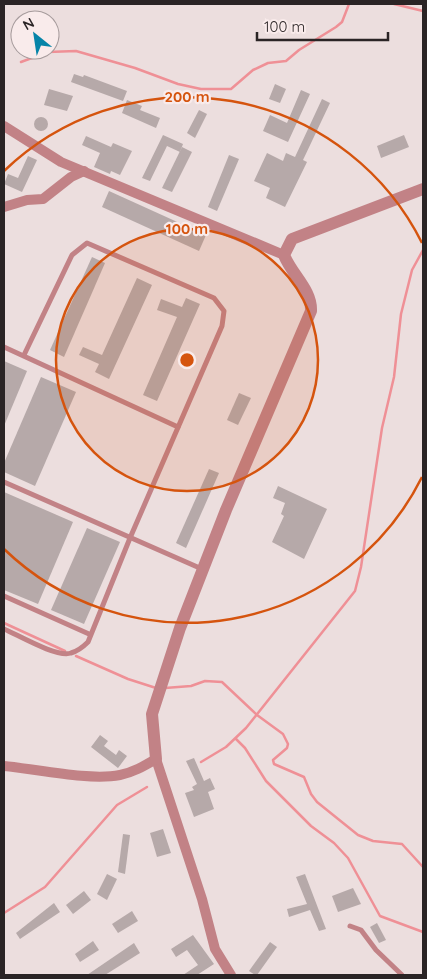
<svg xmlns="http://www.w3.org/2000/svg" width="427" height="979" font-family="Quicksand,sans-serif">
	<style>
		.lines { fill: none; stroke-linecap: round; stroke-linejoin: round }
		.stream { stroke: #ef9096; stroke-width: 2.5 }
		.building { fill: #b6a9a9 }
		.service { stroke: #c28286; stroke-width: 5 }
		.minor { stroke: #c28286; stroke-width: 10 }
		.tertiary { stroke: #c28286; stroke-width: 12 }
		.ring { fill: none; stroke: #d5540e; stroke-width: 2.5 }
		.centre { fill: #d5540e; stroke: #f9ebeb; stroke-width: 2.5 }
		.ring-label { font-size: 15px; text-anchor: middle; font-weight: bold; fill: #d5540e; stroke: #f9ebeb; stroke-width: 4.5; stroke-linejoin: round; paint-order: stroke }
	</style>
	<rect width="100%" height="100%" fill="#ecdede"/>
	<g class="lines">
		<!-- stream -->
		<g class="stream">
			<polyline points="394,4 423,11"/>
			<polyline points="21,62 48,52 76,51 135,68 178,84 201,89 231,89 253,70 268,63 286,61 299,50 336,27 342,22 349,4"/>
			<polyline points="4,623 65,651"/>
			<polyline points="76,656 128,679 156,688"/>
			<polyline points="165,688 191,686 205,681 222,682 257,715 283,734 288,744 287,748 273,760 274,764 304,777 311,794 317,802 358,835 373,841 402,844 423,867"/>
			<polyline points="236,739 245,748 266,781 311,826 334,843 348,858 380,916 423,932"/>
			<polyline points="201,762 226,747 246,728 355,591 361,567 382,428 394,377 401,314 412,270 423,250"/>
			<polyline points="4,913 45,887 117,805 147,787"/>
		</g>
	</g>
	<!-- building -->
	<g class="building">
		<polygon points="74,74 83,77 84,75 127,91 123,101 71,82"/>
		<polygon points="275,84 286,89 280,103 269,99"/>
		<polygon points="49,89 73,96 67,111 44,105"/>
		<polygon points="301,90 310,94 288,142 263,131 270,115 287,123"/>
		<polygon points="322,99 330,103 303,160 307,162 285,207 266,198 270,188 254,181 267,153 283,161 286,153 295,157"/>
		<polygon points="127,100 142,106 140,110 160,118 156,128 122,113"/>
		<polygon points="199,110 207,114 195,138 187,133"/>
		<circle cx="41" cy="124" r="7"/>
		<polygon points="163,135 183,144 180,152 167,146 150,181 142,178"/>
		<polygon points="404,135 409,147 381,158 377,146"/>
		<polygon points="86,136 111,147 113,143 132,151 120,175 111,171 110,174 94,167 100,153 82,145"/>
		<polygon points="182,147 192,152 172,192 162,188"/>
		<polygon points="229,155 239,159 217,211 208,207"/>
		<polygon points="28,156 37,160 22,192 4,184 8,174 18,178"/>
		<polygon points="109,191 206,235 199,251 102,207"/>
		<polygon points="92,257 105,263 64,357 50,350"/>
		<polygon points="137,278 152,285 109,379 95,372 99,364 79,355 83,347 102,355"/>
		<polygon points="186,298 200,304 157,401 143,395 177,317 157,310 161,299 182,307"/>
		<polygon points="4,361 27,371 4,426"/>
		<polygon points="41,377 76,392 35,486 4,472 4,463"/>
		<polygon points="239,393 251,398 238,425 227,420"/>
		<polygon points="209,469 219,473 186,548 176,543"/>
		<polygon points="278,486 327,509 304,559 272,542 284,516 281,514 285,503 273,498"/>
		<polygon points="4,492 73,522 38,604 4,590"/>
		<polygon points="87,528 120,542 84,624 51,610"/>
		<polygon points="100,735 108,741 104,746 116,755 119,750 127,756 118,768 91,747"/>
		<polygon points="194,758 204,781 210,778 215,789 208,792 214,809 194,817 185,793 194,790 192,787 197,784 186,761"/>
		<polygon points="163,829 171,853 157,857 150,833"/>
		<polygon points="123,834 130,835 125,874 118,872"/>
		<polygon points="107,874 117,879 107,900 97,894"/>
		<polygon points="305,874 326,929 319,931 310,910 289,917 287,909 307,904 296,877"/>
		<polygon points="353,888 361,904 338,912 332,896"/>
		<polygon points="84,891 91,900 73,914 66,905"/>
		<polygon points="54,903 60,912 20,939 16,933"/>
		<polygon points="132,911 138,921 118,933 112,924"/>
		<polygon points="377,923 386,940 379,943 370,927"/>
		<polygon points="193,935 214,964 197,975 183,975 198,965 187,950 176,957 171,949"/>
		<polygon points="93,941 99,950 80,962 75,954"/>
		<polygon points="270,942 277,947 257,975 255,975 249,971"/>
		<polygon points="134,943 140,953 105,975 87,975"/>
	</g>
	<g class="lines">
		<!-- service -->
		<g class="service">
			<polyline points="4,347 178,427"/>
			<polyline points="4,482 202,569"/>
			<polyline points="4,596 89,634"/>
			<path d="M 4,629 C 18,635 57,658 71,653 C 78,651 83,647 88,642 L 130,538 L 222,326 L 224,311 L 214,298 L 87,243 L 72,255 L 24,355"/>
			<polyline points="350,926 361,930 376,950 402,975"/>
		</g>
		<!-- minor -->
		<g class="minor">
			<polyline points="4,126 61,162 284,255"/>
			<polyline points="4,207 27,200 43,199 71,177 84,171"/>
			<path d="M 4,766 C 37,769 89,781 120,775 C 134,772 144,766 156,759 L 202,899 L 215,949 L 231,975"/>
		</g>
		<!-- tertiary -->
		<path class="tertiary" d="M 156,759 L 152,714 L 180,628 L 226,510 L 311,311 C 312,290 292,275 284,255 L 292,239 L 423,189"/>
	</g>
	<!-- distance rings -->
	<circle cx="187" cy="360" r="131" fill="#d5540e" fill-opacity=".12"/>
	<g class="ring">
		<circle cx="187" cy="360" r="131"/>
		<path d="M422 477A263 263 0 0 1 4 549M4 171A263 263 0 0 1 422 243"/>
	</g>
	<circle cx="187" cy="360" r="8" class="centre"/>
	<g class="ring-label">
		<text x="187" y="102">200 m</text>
		<text x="187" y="234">100 m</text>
	</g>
	<!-- border -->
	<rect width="427" height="979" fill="none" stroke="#2a2425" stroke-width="10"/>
	<!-- north arrow -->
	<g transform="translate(35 35) rotate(330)"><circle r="24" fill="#f9ebeb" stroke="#a69b9c"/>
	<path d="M0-4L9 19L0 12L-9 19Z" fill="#0684a8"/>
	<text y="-8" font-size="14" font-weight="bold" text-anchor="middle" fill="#2a2425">N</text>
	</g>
	<!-- scale -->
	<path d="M257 32v8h131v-8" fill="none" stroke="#2a2425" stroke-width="2.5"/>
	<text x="264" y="32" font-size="15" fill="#2a2425" stroke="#f9ebeb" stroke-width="4" paint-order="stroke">100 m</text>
</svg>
